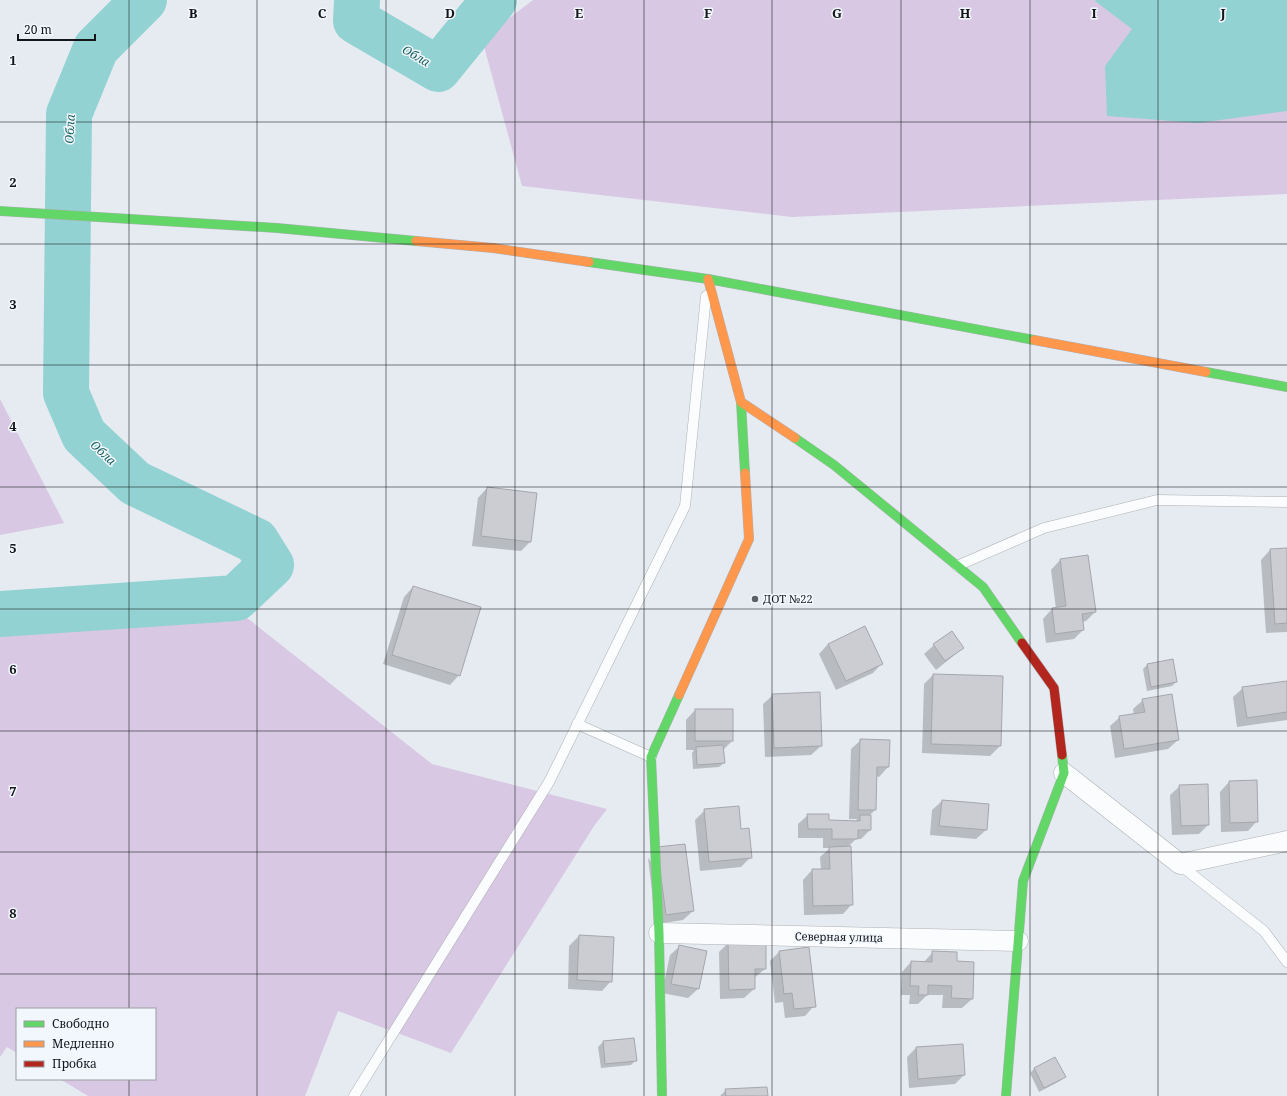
<svg xmlns="http://www.w3.org/2000/svg" width="1287" height="1096" font-family="'Noto Serif',serif">
	<style>
		.green { fill: #d8c8e3 }
		.water { fill: #93d2d2 }
		.shadow { fill: #0003 }
		.lines { fill: none; stroke-linecap: round; stroke-linejoin: round }
		.river { stroke: #93d2d2; stroke-width: 46 }
		.building { fill: #cbcdd2; stroke: #a5a7ab }
		.lane-casing { stroke: #aeb1b6; stroke-width: 11 }
		.street-casing { stroke: #aeb1b6; stroke-width: 21 }
		.fast-casing { stroke: #aeb1b6; stroke-width: 10 }
		.slow-casing { stroke: #aeb1b6; stroke-width: 10 }
		.jam-casing { stroke: #aeb1b6; stroke-width: 10 }
		.lane { stroke: #fbfcfd; stroke-width: 10 }
		.street { stroke: #fbfcfd; stroke-width: 20 }
		.fast { stroke: #63d668; stroke-width: 9 }
		.slow { stroke: #ff974d; stroke-width: 9 }
		.jam { stroke: #b3261e; stroke-width: 9 }
		.grid { fill: none; stroke: #131519; stroke-width: 1; stroke-opacity: 0.55 }
		.poi-dot { fill: #5d6065; stroke: #f2f7fd; stroke-width: 1.5 }
		.labels { text-anchor: middle; stroke-width: 3; stroke-linejoin: round; paint-order: stroke }
		.poi-label { font-size: 11px; fill: #131519; stroke: #f2f7fd; text-anchor: start }
		.street-label { font-size: 11px; fill: #131519; stroke: #f2f7fd }
		.water-label { font-size: 12px; font-style: italic; fill: #18625f; stroke: #f2f7fd }
		.grid-label { font-size: 13px; text-anchor: middle; font-weight: bold; fill: #131519; stroke: #f2f7fd; stroke-width: 3; stroke-linejoin: round; paint-order: stroke }
	</style>
	<rect width="100%" height="100%" fill="#e6ebf1"/>
	<!-- green -->
	<g class="green">
		<polygon points="533,0 1287,0 1287,194 792,217 522,186 482,39"/>
		<polygon points="0,399 64,523 0,535"/>
		<polygon points="237,610 432,764 607,809 594,826 451,1053 338,1011 305,1096 88,1096 60,1079 155,1079 155,1009 17,1009 17,1053 7,1047 0,1057 0,626"/>
	</g>
	<!-- water -->
	<polygon class="water" points="1096,0 1287,0 1287,111 1198,123 1107,116 1105,66 1132,29 1095,1"/>
	<!-- shadow -->
	<g class="shadow">
		<polygon points="487,488 536,494 530,542 521,551 472,546 478,498"/>
		<polygon points="1287,549 1287,632 1266,633 1261,560 1270,550"/>
		<polygon points="1060,560 1095,612 1086,621 1082,622 1083,630 1074,639 1046,643 1043,619 1052,609 1056,609 1051,570"/>
		<polygon points="413,587 459,675 450,685 383,664 404,597"/>
		<polygon points="828,644 882,663 873,673 836,690 819,654"/>
		<polygon points="934,645 963,648 936,670 924,654"/>
		<polygon points="1147,665 1176,682 1172,686 1147,691 1143,669"/>
		<polygon points="933,675 1002,677 1000,746 990,756 922,753 924,684"/>
		<polygon points="1287,682 1287,720 1237,727 1233,697 1243,688"/>
		<polygon points="773,695 821,746 811,755 765,757 763,704"/>
		<polygon points="1143,700 1178,740 1168,749 1115,758 1110,726 1120,717 1134,715 1133,709"/>
		<polygon points="695,710 732,741 723,750 724,763 719,767 693,769 692,753 694,750 686,750 686,720"/>
		<polygon points="861,740 889,741 888,767 879,777 876,776 875,810 870,815 870,830 861,839 856,839 848,847 852,904 843,914 804,915 803,880 812,870 821,870 820,857 830,848 823,848 823,838 798,838 798,824 808,815 828,821 855,822 857,819 849,819 851,749"/>
		<polygon points="1229,782 1257,821 1248,831 1221,832 1220,792"/>
		<polygon points="1180,786 1208,825 1199,834 1172,835 1170,795"/>
		<polygon points="942,801 986,830 976,839 930,835 932,810"/>
		<polygon points="705,810 740,830 751,857 741,867 700,871 695,820"/>
		<polygon points="648,858 693,911 683,920 656,924"/>
		<polygon points="579,936 611,981 602,991 568,989 569,946"/>
		<polygon points="729,942 765,969 754,978 754,989 744,998 720,999 719,952"/>
		<polygon points="680,946 698,989 688,998 662,993 670,955"/>
		<polygon points="780,951 814,1006 805,1016 785,1018 783,1002 775,1003 770,961"/>
		<polygon points="933,952 956,962 972,999 962,1008 942,1008 943,995 927,995 918,1004 909,1004 910,995 901,995 902,972 911,962 923,963"/>
		<polygon points="633,1039 636,1060 631,1065 601,1068 598,1047 603,1042"/>
		<polygon points="962,1045 964,1075 955,1084 909,1088 907,1057 916,1048"/>
		<polygon points="1055,1058 1065,1076 1060,1081 1039,1092 1030,1073 1034,1069"/>
		<polygon points="726,1090 767,1096 720,1096"/>
	</g>
	<g class="lines">
		<!-- river -->
		<g class="river">
			<polyline points="357,0 356,21 438,69 494,0"/>
			<polyline points="0,614 236,598 271,565 256,541 135,483 84,435 66,393 69,114 96,48 144,0"/>
		</g>
	</g>
	<!-- building -->
	<g class="building">
		<polygon points="487,487 537,493 531,542 481,536"/>
		<polygon points="1287,548 1287,623 1275,624 1270,549"/>
		<polygon points="1088,555 1096,612 1082,614 1084,630 1055,634 1052,608 1066,606 1060,559"/>
		<polygon points="413,586 481,607 460,676 392,655"/>
		<polygon points="865,626 883,664 846,681 828,644"/>
		<polygon points="952,631 964,648 945,661 933,644"/>
		<polygon points="1173,659 1177,682 1151,687 1147,664"/>
		<polygon points="933,674 1003,676 1001,746 931,744"/>
		<polygon points="1287,681 1287,712 1247,718 1242,687"/>
		<polygon points="820,692 822,746 774,748 772,694"/>
		<polygon points="1172,694 1179,740 1124,749 1119,716 1145,712 1142,699"/>
		<rect x="695" y="709" width="38" height="32"/>
		<polygon points="860,739 890,740 889,767 877,767 876,810 858,810"/>
		<polygon points="723,745 725,763 697,765 696,747"/>
		<polygon points="1257,780 1258,822 1230,823 1229,781"/>
		<polygon points="1208,784 1209,825 1181,826 1179,785"/>
		<polygon points="942,800 989,804 987,830 939,826"/>
		<polygon points="739,806 741,829 749,828 752,858 709,862 704,809"/>
		<polygon points="807,814 829,814 829,820 860,821 860,815 871,815 871,830 858,830 858,839 832,839 832,829 808,829"/>
		<polygon points="685,844 694,911 666,915 657,847"/>
		<polygon points="851,846 853,905 813,906 812,869 830,869 829,847"/>
		<polygon points="579,935 614,937 612,982 577,980"/>
		<polygon points="728,941 766,941 766,969 755,969 755,989 729,990"/>
		<polygon points="679,945 707,951 699,989 671,984"/>
		<polygon points="809,947 816,1007 794,1009 792,993 784,994 779,951"/>
		<polygon points="932,951 957,952 957,961 974,962 973,999 951,998 952,986 928,985 928,995 918,995 919,986 910,986 911,961 932,962"/>
		<polygon points="634,1038 637,1061 605,1064 603,1041"/>
		<polygon points="963,1044 965,1075 918,1079 916,1047"/>
		<polygon points="1055,1057 1066,1077 1044,1088 1034,1068"/>
		<polygon points="767,1087 768,1096 726,1096 725,1089"/>
	</g>
	<g class="lines">
		<!-- lane casing -->
		<g class="lane-casing">
			<g id="lane">
				<polyline points="957,566 1044,528 1157,500 1287,502"/>
				<polyline points="577,724 651,757"/>
				<polyline points="1180,865 1264,931 1287,962"/>
				<polyline points="354,1096 549,782 685,506 706,296"/>
			</g>
		</g>
		<!-- street casing -->
		<g class="street-casing">
			<g id="street">
				<polyline points="1064,773 1180,864 1287,841"/>
				<polyline points="659,933 1018,941"/>
			</g>
		</g>
		<!-- fast casing -->
		<g class="fast-casing">
			<g id="fast">
				<polyline points="0,211 277,228 416,241"/>
				<polyline points="589,262 708,279 1034,340"/>
				<polyline points="1206,372 1287,387"/>
				<polyline points="741,402 745,473"/>
				<polyline points="795,438 834,465 983,587 1022,643"/>
				<polyline points="662,1096 659,933 651,757 679,695"/>
				<polyline points="1006,1096 1023,881 1064,773 1062,755"/>
			</g>
		</g>
		<!-- slow casing -->
		<g class="slow-casing">
			<g id="slow">
				<polyline points="416,241 493,248 589,262"/>
				<polyline points="708,279 741,402 795,438"/>
				<polyline points="1034,340 1206,372"/>
				<polyline points="679,695 749,539 745,473"/>
			</g>
		</g>
		<!-- jam casing -->
		<g class="jam-casing">
			<polyline id="jam" points="1022,643 1054,688 1062,755"/>
		</g>
		<!-- lane -->
		<use href="#lane" class="lane"/>
		<!-- street -->
		<use href="#street" class="street"/>
		<!-- fast -->
		<use href="#fast" class="fast"/>
		<!-- slow -->
		<use href="#slow" class="slow"/>
		<!-- jam -->
		<use href="#jam" class="jam"/>
	</g>
	<!-- grid -->
	<path class="grid" d="M 129,0 L 129,1009M 257,0 L 257,1096M 386,0 L 386,1096M 515,0 L 515,1096M 644,0 L 644,1096M 772,0 L 772,1096M 901,0 L 901,1096M 1030,0 L 1030,1096M 1158,0 L 1158,1096M 0,122 L 1287,122M 0,244 L 1287,244M 0,365 L 1287,365M 0,487 L 1287,487M 0,609 L 1287,609M 0,731 L 1287,731M 0,852 L 1287,852M 0,974 L 1287,974M 129,1079 L 129,1096"/>
	<!-- markers -->
	<circle class="poi-dot" cx="755" cy="599" r="4"/>
	<g class="labels">
		<!-- poi labels -->
		<g class="poi-label">
			<text x="763" y="603">ДОТ №22</text>
		</g>
		<!-- street labels -->
		<g class="street-label">
			<text transform="translate(839 937) rotate(1)" y="4">Северная улица</text>
		</g>
		<!-- water labels -->
		<g class="water-label">
			<text transform="translate(416 56) rotate(30)" y="4">Обла</text>
			<text transform="translate(70 129) rotate(-87)" y="4">Обла</text>
			<text transform="translate(103 453) rotate(43)" y="4">Обла</text>
		</g>
	</g>
	<g class="grid-label">
		<text x="193" y="18">B</text>
		<text x="322" y="18">C</text>
		<text x="450" y="18">D</text>
		<text x="579" y="18">E</text>
		<text x="708" y="18">F</text>
		<text x="837" y="18">G</text>
		<text x="965" y="18">H</text>
		<text x="1094" y="18">I</text>
		<text x="1223" y="18">J</text>
		<text x="13" y="65">1</text>
		<text x="13" y="187">2</text>
		<text x="13" y="309">3</text>
		<text x="13" y="431">4</text>
		<text x="13" y="553">5</text>
		<text x="13" y="674">6</text>
		<text x="13" y="796">7</text>
		<text x="13" y="918">8</text>
	</g>
	<!-- legend -->
	<rect x="16" y="1008" width="140" height="72" fill="#f2f7fd" stroke="#999da2"/>
	<rect x="24" y="1021" width="20" height="6" fill="#63d668" stroke="#999da2"/>
	<text x="52" y="1028" font-size="12" fill="#131519">Свободно</text>
	<rect x="24" y="1041" width="20" height="6" fill="#ff974d" stroke="#999da2"/>
	<text x="52" y="1048" font-size="12" fill="#131519">Медленно</text>
	<rect x="24" y="1061" width="20" height="6" fill="#b3261e" stroke="#999da2"/>
	<text x="52" y="1068" font-size="12" fill="#131519">Пробка</text>
	<!-- scale -->
	<path d="M18 34v6h77v-6" fill="none" stroke="#131519" stroke-width="2"/>
	<text x="24" y="34" font-size="12" fill="#131519" stroke="#f2f7fd" stroke-width="3" paint-order="stroke">20 m</text>
</svg>
